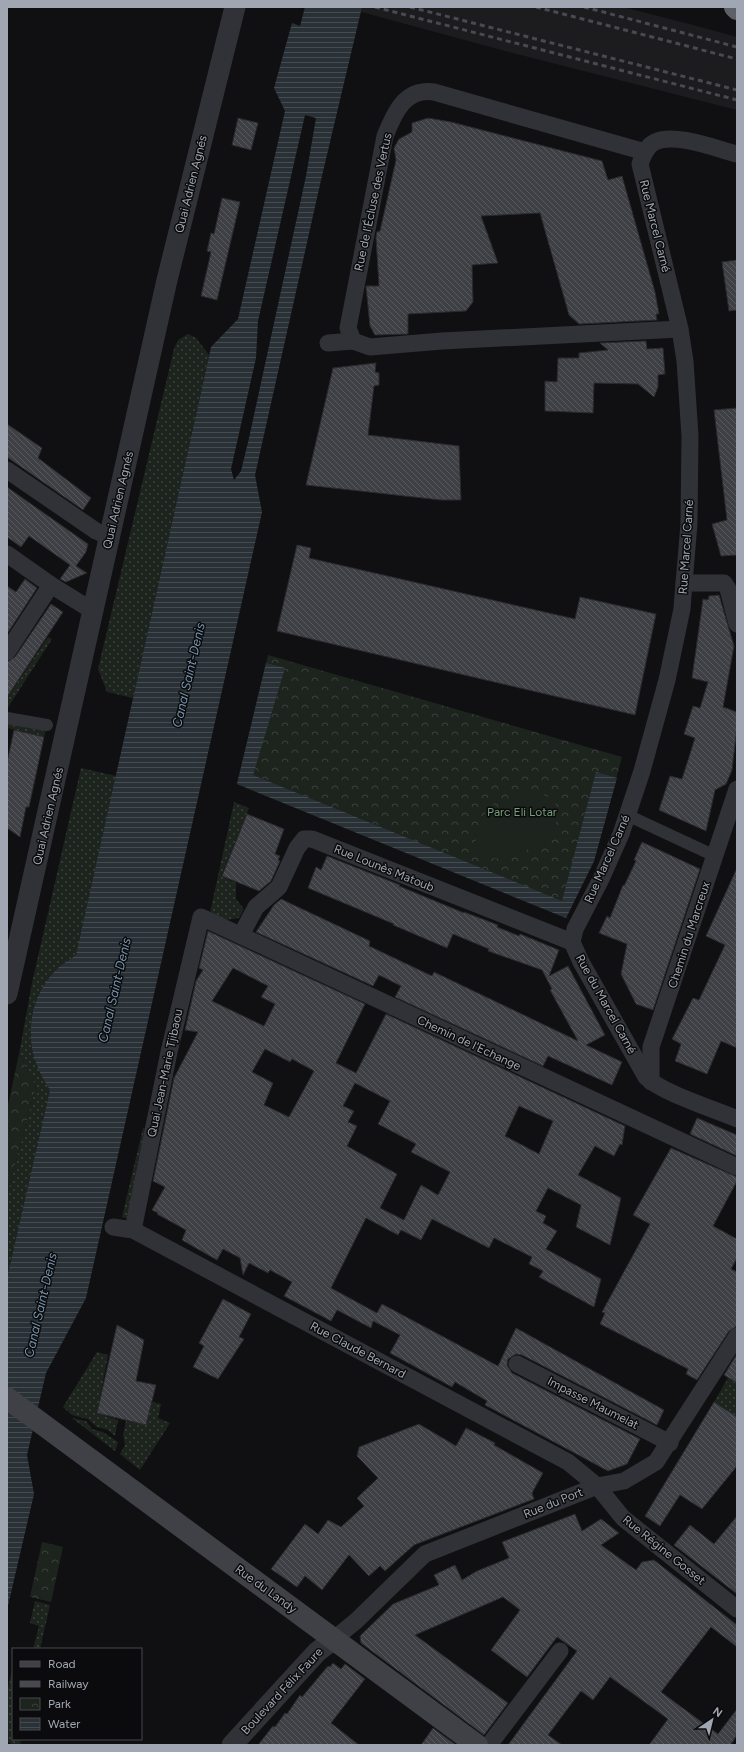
<svg xmlns="http://www.w3.org/2000/svg" width="744" height="1752" font-family="Figtree,sans-serif">
	<style>
		.built { fill: #1c1c1f }
		.grass { fill: url(#grass-dots) }
		.park { fill: url(#park-crowns) }
		.pitch { fill: #1d241d }
		.water { fill: url(#water-rules); fill-rule: evenodd }
		.building { fill: url(#building-back-hatch); stroke: #2a2a2e; fill-rule: evenodd }
		.lines { fill: none; stroke-linecap: round; stroke-linejoin: round }
		.pedestrian { stroke: #313237; stroke-width: 12 }
		.minor { stroke: #313237; stroke-width: 17 }
		.tertiary { stroke: #313237; stroke-width: 21 }
		.secondary { stroke: #3f4146; stroke-width: 22 }
		.motorway { stroke: #5d6067; stroke-width: 22 }
		.rail { stroke: #484a50; stroke-width: 3; stroke-dasharray: 5 4; stroke-linecap: butt }
		.labels { text-anchor: middle; stroke-width: 3; stroke-linejoin: round; paint-order: stroke }
		.street-label { font-size: 12px; fill: #a1a7b2; stroke: #0b0b0d }
		.park-label { font-size: 12px; fill: #789e7a; stroke: #0b0b0d }
		.water-label { font-size: 13px; font-style: italic; fill: #7895ae; stroke: #0b0b0d }
	</style>
	<defs>
		<pattern id="grass-dots" width="8" height="8" patternUnits="userSpaceOnUse"><rect width="8" height="8" fill="#1d241d"/><path d="M2 2h.1M6 6h.1" fill="none" stroke="#3b413b" stroke-width="1.8" stroke-linecap="round"/></pattern>
		<pattern id="park-crowns" width="20" height="18" patternUnits="userSpaceOnUse"><rect width="20" height="18" fill="#1d241d"/><path d="M2 6a3 3 0 1 1 6 0M12 15a3 3 0 1 1 6 0" fill="none" stroke="#3b413b"/></pattern>
		<pattern id="water-rules" width="6" height="5" patternUnits="userSpaceOnUse"><rect width="6" height="5" fill="#293137"/><path d="M0 2.5h6" fill="none" stroke="#454c52"/></pattern>
		<pattern id="building-back-hatch" width="6" height="6" patternUnits="userSpaceOnUse"><rect width="6" height="6" fill="#3f4045"/><path d="M-1 5l2 2M0 0l6 6M5-1l2 2" fill="none" stroke="#58595d"/></pattern>
	</defs>
	<rect width="100%" height="100%" fill="#101012"/>
	<!-- built -->
	<polygon class="built" points="343,7 623,7 693,25 737,37 737,110 505,51"/>
	<!-- grass -->
	<g class="grass">
		<polygon points="188,334 196,338 209,355 133,698 107,692 98,669 174,349 178,340"/>
		<polygon points="48,637 52,639 7,709 7,698"/>
		<polygon points="7,722 46,730 44,737 7,728"/>
		<path d="M 81,768 L 116,776 L 76,956 C 70,959 63,963 58,968 C 52,974 48,984 44,992 C 21,1030 30,1053 50,1090 L 7,1278 L 7,1195 L 36,1086 L 19,1054 L 32,983 Z"/>
		<polygon points="234,802 249,808 221,876 236,883 236,899 244,909 239,918 227,920 210,913"/>
		<polygon points="143,1128 149,1130 138,1160 129,1219 122,1217"/>
		<polygon points="97,1352 108,1355 97,1413 118,1420 115,1436 108,1430 97,1427 88,1419 72,1415 63,1407"/>
		<polygon points="728,1378 737,1383 737,1417 714,1402"/>
		<polygon points="152,1402 161,1404 158,1418 170,1423 140,1470 120,1454 125,1445 123,1435 126,1421 146,1425"/>
		<polygon points="72,1418 86,1421 92,1429 103,1432 118,1442 115,1451"/>
		<polygon points="35,1601 50,1605 40,1649 33,1649 39,1626 30,1623"/>
		<polygon points="13,1666 13,1739 21,1739 20,1745 10,1745 11,1743 7,1742 7,1693"/>
	</g>
	<!-- park -->
	<g class="park">
		<polygon points="268,655 622,757 594,861 566,918 237,784"/>
		<polygon points="19,1054 36,1086 7,1195 7,1110"/>
		<polygon points="42,1542 63,1547 51,1602 30,1597"/>
	</g>
	<!-- pitch -->
	<path class="pitch" d="M 534,793 C 575,798 554,835 535,852 L 530,848 C 483,876 456,844 493,804 L 499,810 L 517,796 Z"/>
	<!-- water -->
	<g class="water">
		<path d="M 305,7 L 362,7 L 321,180 L 255,475 L 262,512 L 86,1298 L 46,1373 L 27,1455 L 34,1494 L 7,1610 L 7,1278 L 50,1090 C 45,1082 40,1074 37,1065 C 23,1033 33,991 58,968 C 63,963 70,960 76,955 L 211,347 L 238,319 L 285,111 L 274,88 L 292,23 L 300,26 ZM 305,115 L 316,118 L 306,176 L 249,438 L 241,471 L 234,480 L 231,469 L 256,358 L 258,321 Z"/>
		<polygon points="266,663 285,668 253,775 562,901 596,772 617,778 594,861 566,918 237,784"/>
	</g>
	<!-- building -->
	<g class="building">
		<polygon points="238,118 258,123 251,150 232,145"/>
		<polygon points="428,118 451,122 602,161 608,180 622,176 655,292 659,314 656,314 657,320 579,324 569,315 540,213 481,216 498,263 472,265 473,302 466,311 408,314 408,334 375,335 370,326 366,286 379,286 376,237 377,232 380,231 396,160 394,148 399,139 412,132 412,123"/>
		<polygon points="222,198 240,202 217,300 201,296 211,252 207,251 211,233 214,234"/>
		<polygon points="737,260 737,310 729,311 722,262"/>
		<polygon points="646,341 647,349 663,348 665,374 658,375 658,387 654,397 638,384 594,383 593,413 545,411 545,381 557,382 558,358 579,358 579,353 608,350 600,343"/>
		<polygon points="376,363 375,372 379,373 379,385 374,386 368,435 459,446 461,500 441,500 306,485 333,368"/>
		<polygon points="737,408 737,555 721,556 712,524 727,520 714,410"/>
		<polygon points="7,424 42,448 38,458 91,498 83,510 7,457"/>
		<polygon points="7,487 88,544 86,552 76,566 87,573 66,582 60,579 70,565 29,536 21,547 7,537"/>
		<polygon points="297,545 311,548 309,558 575,619 580,597 656,614 635,715 277,631"/>
		<polygon points="25,579 37,588 7,634 7,586 16,592"/>
		<polygon points="719,595 734,646 723,707 737,712 737,727 732,770 726,784 715,790 706,831 659,810 670,776 682,779 695,738 684,734 693,706 700,708 708,682 692,678 703,599 708,600 709,596"/>
		<polygon points="51,604 63,612 7,697 7,662 15,657"/>
		<polygon points="14,730 44,737 29,807 26,807 20,837 7,828 7,763"/>
		<polygon points="247,814 284,829 275,854 280,856 278,860 280,861 271,881 259,891 222,876"/>
		<polygon points="642,842 700,869 653,1010 636,1004 621,974 627,944 599,933 607,916 610,918 623,885 624,886 636,861 634,860"/>
		<polygon points="327,856 400,885 399,886 464,913 464,912 498,925 497,927 519,936 520,934 559,950 549,976 568,966 605,1035 586,1045 622,1062 612,1085 548,1056 543,1066 395,997 401,986 379,975 373,986 256,932 274,905 281,899 370,941 369,946 432,976 434,972 578,1041 550,990 552,989 542,970 488,951 489,949 453,934 447,948 393,925 394,924 308,888 316,867 321,870"/>
		<polygon points="737,868 737,1048 721,1041 707,1074 675,1061 681,1044 672,1039 693,998 699,1000 725,945 706,936"/>
		<path d="M 208,931 L 365,1004 L 336,1063 L 356,1073 L 386,1014 L 625,1126 L 622,1145 L 620,1144 L 614,1156 L 595,1146 L 578,1175 L 621,1198 L 610,1245 L 576,1227 L 581,1205 L 548,1188 L 536,1211 L 546,1216 L 543,1223 L 557,1231 L 546,1249 L 601,1279 L 594,1307 L 539,1277 L 543,1271 L 529,1264 L 532,1257 L 494,1238 L 489,1248 L 432,1219 L 421,1240 L 401,1230 L 398,1235 L 366,1218 L 331,1288 L 377,1313 L 382,1304 L 498,1366 L 516,1328 L 664,1410 L 657,1425 L 522,1355 L 516,1354 L 508,1359 L 507,1365 L 512,1373 L 640,1439 L 627,1464 L 608,1471 L 485,1405 L 487,1401 L 455,1382 L 452,1387 L 390,1353 L 400,1335 L 373,1321 L 371,1328 L 337,1310 L 331,1321 L 284,1296 L 292,1282 L 270,1270 L 268,1273 L 249,1263 L 243,1275 L 240,1258 L 223,1249 L 217,1260 L 194,1247 L 182,1240 L 186,1230 L 157,1214 L 158,1213 L 152,1210 L 165,1187 L 153,1181 L 174,1078 L 198,1032 L 185,1030 L 196,981 L 203,970 L 199,968 ZM 233,968 L 268,986 L 261,997 L 275,1004 L 264,1026 L 212,1001 ZM 265,1049 L 290,1062 L 292,1059 L 314,1071 L 289,1117 L 264,1105 L 273,1083 L 252,1072 ZM 355,1083 L 390,1101 L 378,1124 L 416,1144 L 411,1152 L 450,1172 L 438,1195 L 421,1185 L 404,1220 L 380,1208 L 397,1174 L 347,1146 L 357,1126 L 348,1122 L 354,1111 L 343,1106 ZM 519,1106 L 553,1121 L 539,1154 L 505,1136 Z"/>
		<polygon points="697,1118 737,1135 737,1156 690,1134"/>
		<polygon points="671,1148 737,1177 737,1181 713,1226 737,1239 737,1258 731,1269 737,1272 737,1326 729,1331 697,1380 686,1374 688,1369 600,1324 605,1313 602,1312 650,1224 633,1215"/>
		<polygon points="223,1299 251,1314 239,1337 244,1339 218,1379 193,1367 204,1346 199,1343"/>
		<polygon points="117,1325 144,1340 136,1381 156,1385 146,1425 97,1413"/>
		<polygon points="737,1354 737,1383 724,1375"/>
		<polygon points="714,1402 737,1417 737,1466 702,1509 680,1495 660,1526 645,1516"/>
		<polygon points="419,1424 456,1446 466,1428 495,1443 494,1445 543,1473 532,1493 534,1499 414,1545 385,1571 380,1566 369,1576 349,1555 322,1590 305,1576 297,1587 271,1569 305,1524 318,1534 328,1520 341,1527 364,1506 357,1498 378,1478 357,1456 359,1447"/>
		<polygon points="575,1514 582,1531 601,1519 619,1533 601,1545 636,1570 642,1562 654,1560 737,1625 737,1647 711,1627 661,1692 718,1734 737,1709 737,1735 731,1744 733,1745 649,1745 668,1719 610,1677 593,1700 581,1691 548,1735 562,1745 508,1745 577,1651 557,1637 527,1677 491,1650 520,1610 503,1597 415,1635 508,1703 484,1735 361,1643 360,1636 393,1604 439,1585 434,1575 455,1565 462,1580 477,1571 509,1558 502,1542"/>
		<polygon points="737,1516 737,1594 674,1545 690,1525 714,1544"/>
		<polygon points="333,1663 341,1669 345,1664 365,1679 331,1723 359,1745 258,1745 273,1726 275,1727 285,1713 287,1714 300,1695 302,1697 328,1666 330,1667"/>
		<polygon points="433,1728 456,1745 421,1745"/>
	</g>
	<g class="lines">
		<!-- pedestrian -->
		<g class="pedestrian">
			<polyline points="7,718 47,725"/>
			<polyline points="627,815 715,856"/>
		</g>
		<!-- minor -->
		<g class="minor">
			<path d="M 737,154 C 717,149 674,132 655,142 C 646,146 643,156 640,164 L 680,329 L 685,361 L 690,436 L 689,524 L 684,583 L 682,609 L 667,680 L 642,771 L 621,834 L 601,879 L 575,929 L 572,942 L 581,962 L 646,1077 C 662,1093 714,1109 737,1119"/>
			<path d="M 353,341 L 348,328 L 385,136 C 394,114 404,88 434,92 L 645,152"/>
			<polyline points="328,343 353,341 370,347 442,341 680,329"/>
			<polyline points="7,470 96,531 110,537"/>
			<polyline points="7,554 51,585 93,611"/>
			<polyline points="684,583 724,583 728,589 737,624"/>
			<polyline points="7,652 51,585"/>
			<polyline points="241,935 256,907 279,887 297,848 304,839 312,839 572,942"/>
			<polyline points="651,1082 651,1047 737,789"/>
			<polyline points="113,1227 133,1230 568,1462 597,1486 623,1518 737,1609"/>
			<polyline points="133,1230 169,1052 201,917 737,1167"/>
			<polyline points="517,1364 670,1443"/>
			<polyline points="334,1639 356,1621 425,1554 597,1486 624,1481 656,1462 737,1336"/>
			<polyline points="489,1745 560,1651"/>
		</g>
		<!-- tertiary -->
		<g class="tertiary">
			<polyline points="7,994 167,280 235,7"/>
			<polyline points="232,1745 317,1652 334,1639"/>
		</g>
		<!-- secondary -->
		<polyline class="secondary" points="7,1398 477,1745"/>
		<!-- motorway -->
		<polyline class="motorway" points="735,7 737,9"/>
		<!-- rail -->
		<g class="rail">
			<polyline points="375,7 737,100"/>
			<polyline points="410,7 737,90"/>
			<polyline points="536,7 737,59"/>
			<polyline points="584,7 737,47"/>
		</g>
	</g>
	<g class="labels">
		<!-- street labels -->
		<g class="street-label">
			<text transform="translate(191 184) rotate(-76)" y="4">Quai Adrien Agnés</text>
			<text transform="translate(373 202) rotate(-78)" y="4">Rue de l'Écluse des Vertus</text>
			<text transform="translate(655 226) rotate(76)" y="4">Rue Marcel Carné</text>
			<text transform="translate(118 500) rotate(-77)" y="4">Quai Adrien Agnés</text>
			<text transform="translate(686 547) rotate(-86)" y="4">Rue Marcel Carné</text>
			<text transform="translate(48 816) rotate(-77)" y="4">Quai Adrien Agnés</text>
			<text transform="translate(607 859) rotate(-66)" y="4">Rue Marcel Carné</text>
			<text transform="translate(384 868) rotate(22)" y="4">Rue Lounès Matoub</text>
			<text transform="translate(689 935) rotate(-72)" y="4">Chemin du Marcreux</text>
			<text transform="translate(606 1004) rotate(61)" y="4">Rue du Marcel Carné</text>
			<text transform="translate(469 1043) rotate(25)" y="4">Chemin de l'Echange</text>
			<text transform="translate(165 1073) rotate(-78)" y="4">Quai Jean-Marie Tjibaou</text>
			<text transform="translate(358 1350) rotate(28)" y="4">Rue Claude Bernard</text>
			<text transform="translate(593 1403) rotate(27)" y="4">Impasse Maumelat</text>
			<text transform="translate(553 1503) rotate(-22)" y="4">Rue du Port</text>
			<text transform="translate(664 1550) rotate(39)" y="4">Rue Régine Gosset</text>
			<text transform="translate(266 1589) rotate(36)" y="4">Rue du Landy</text>
			<text transform="translate(282 1691) rotate(-47)" y="4">Boulevard Félix Faure</text>
		</g>
		<!-- park labels -->
		<g class="park-label">
			<text x="522" y="816">Parc Eli Lotar</text>
		</g>
		<!-- water labels -->
		<g class="water-label">
			<text transform="translate(188 675) rotate(-77)" y="5">Canal Saint-Denis</text>
			<text transform="translate(114 990) rotate(-77)" y="5">Canal Saint-Denis</text>
			<text transform="translate(40 1305) rotate(-77)" y="5">Canal Saint-Denis</text>
		</g>
	</g>
	<!-- border -->
	<rect width="744" height="1752" fill="none" stroke="#a1a7b2" stroke-width="16"/>
	<!-- legend -->
	<rect x="12" y="1648" width="130" height="92" fill="#0b0b0d" stroke="#47494f"/>
	<rect x="20" y="1661" width="20" height="6" fill="#3f4146" stroke="#47494f"/>
	<text x="48" y="1668" font-size="12" fill="#a1a7b2">Road</text>
	<rect x="20" y="1681" width="20" height="6" fill="#484a50" stroke="#47494f"/>
	<text x="48" y="1688" font-size="12" fill="#a1a7b2">Railway</text>
	<rect x="20" y="1698" width="20" height="12" fill="url(#park-crowns)" stroke="#47494f"/>
	<text x="48" y="1708" font-size="12" fill="#a1a7b2">Park</text>
	<rect x="20" y="1718" width="20" height="12" fill="url(#water-rules)" stroke="#47494f"/>
	<text x="48" y="1728" font-size="12" fill="#a1a7b2">Water</text>
	<!-- north arrow -->
	<g transform="translate(712 1720) rotate(35)" stroke="#0b0b0d" stroke-width="3" paint-order="stroke">
	<path d="M0-3L7 15L0 10L-7 15Z" fill="#a1a7b2"/>
	<text y="-6" font-size="11" font-weight="bold" text-anchor="middle" fill="#a1a7b2">N</text>
	</g>
</svg>
